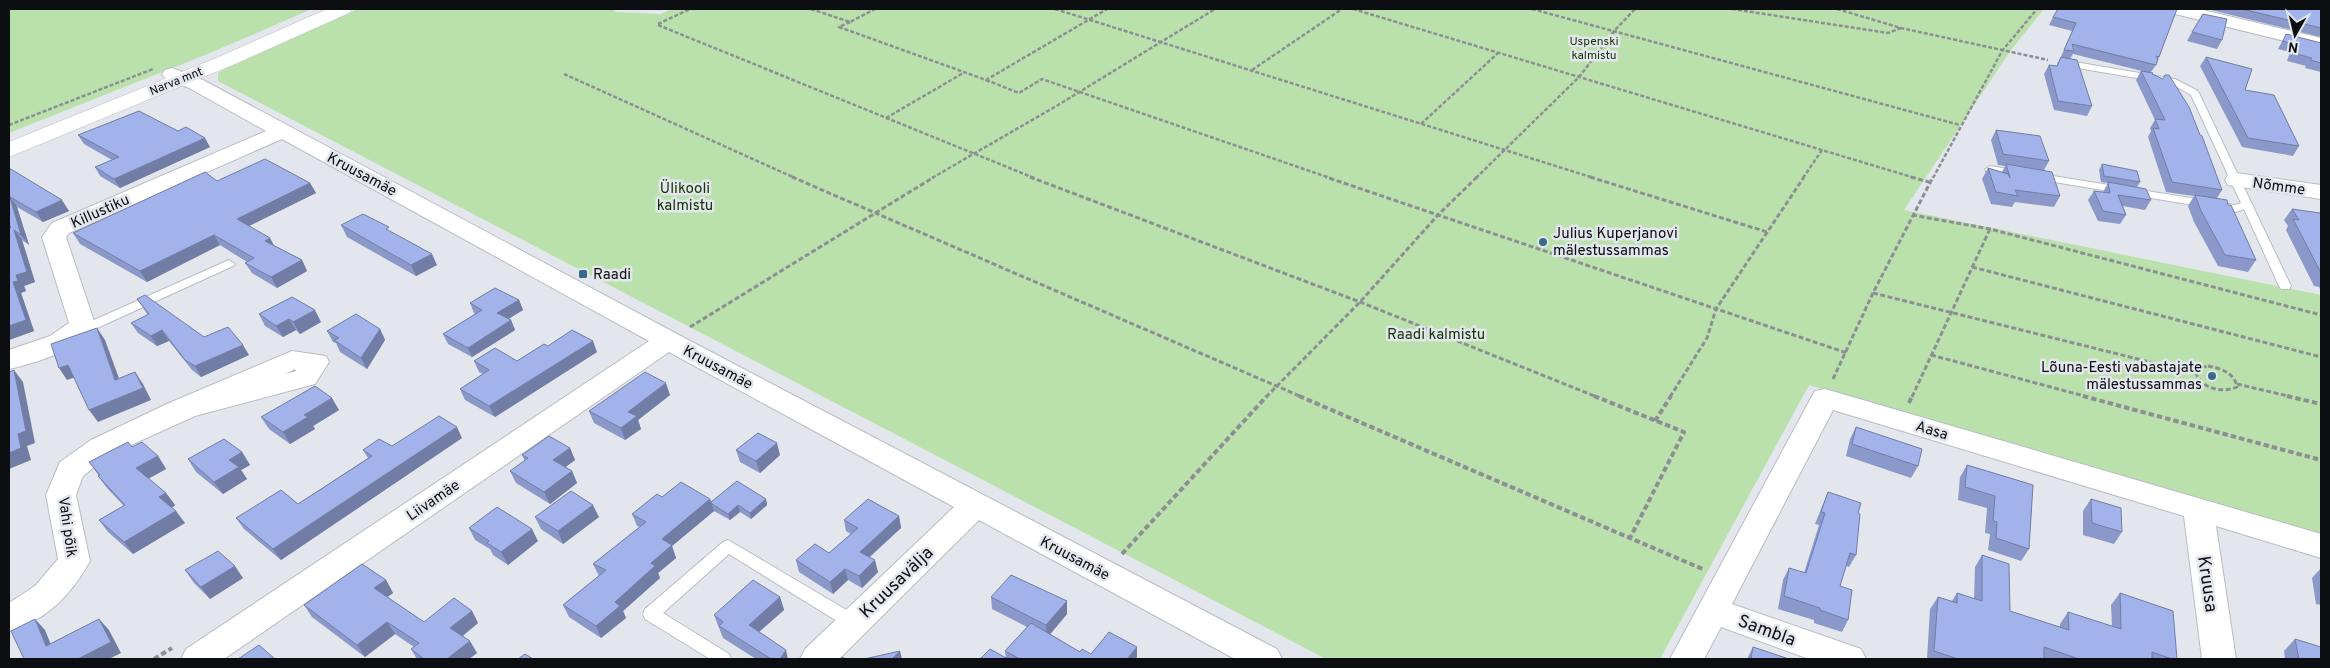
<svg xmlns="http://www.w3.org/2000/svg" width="2330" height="668" font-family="Overpass,sans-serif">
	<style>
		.green { fill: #bae1ab }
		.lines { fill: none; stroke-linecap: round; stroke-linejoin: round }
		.lane-casing { stroke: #babcc4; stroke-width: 2 }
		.street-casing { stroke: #babcc4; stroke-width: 2 }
		.secondary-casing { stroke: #babcc4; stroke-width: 1 }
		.path-far2 { stroke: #8d8f95; stroke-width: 2.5; stroke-dasharray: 4 2; stroke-linecap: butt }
		.path-far1 { stroke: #8d8f95; stroke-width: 3; stroke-dasharray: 5 2.5; stroke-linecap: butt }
		.path { stroke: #8d8f95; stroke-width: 4; stroke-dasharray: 5.5 3; stroke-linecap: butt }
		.lane { fill: #fff; fill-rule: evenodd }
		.street { fill: #fff; fill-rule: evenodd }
		.secondary { fill: #fff; fill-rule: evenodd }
		.wall { fill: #8b99ca }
		.shaded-wall { fill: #717da4 }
		.building { fill: #a2b2eb; stroke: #717da4 }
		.poi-dot { fill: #376c88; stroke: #e3e6ed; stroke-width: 2 }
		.labels { text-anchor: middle; stroke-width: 5; stroke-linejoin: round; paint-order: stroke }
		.far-park-label { font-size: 12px; fill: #113500; stroke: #e3e6ed }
		.far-street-label { font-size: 12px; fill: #0d0e11; stroke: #e3e6ed }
		.street-label { font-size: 15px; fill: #0d0e11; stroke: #e3e6ed }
		.park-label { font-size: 15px; fill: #113500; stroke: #e3e6ed }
		.poi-label { font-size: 15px; fill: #0d0e11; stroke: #e3e6ed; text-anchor: start }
		.near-street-label { font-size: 18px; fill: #0d0e11; stroke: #e3e6ed }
	</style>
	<rect width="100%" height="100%" fill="#e3e6ed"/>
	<!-- green -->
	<g class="green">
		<polygon points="9,9 312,9 210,53 9,133"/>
		<polygon points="358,9 612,9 616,12 661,14 672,9 2044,9 2011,50 1904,210 2321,295 2321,537 1809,385 1660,659 1326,659 218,81 218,73 225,69"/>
	</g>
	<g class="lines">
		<!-- lane casing -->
		<g class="lane-casing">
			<g id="lane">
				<polygon points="2063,60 2175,79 2198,91 2291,286 2289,289 2281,289 2279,286 2244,209 2236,212 2036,179 2035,177 2036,175 2040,174 2235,205 2241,203 2191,95 2172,84 2060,65 2058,63"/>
				<polygon points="1990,166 2020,171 2025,174 2020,177 1986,171 1985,169"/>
				<polygon points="229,260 235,264 233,266 84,334 76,334 74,331 76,328"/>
				<polygon points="728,540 860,618 862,623 860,628 854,629 848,628 729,554 663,613 729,654 731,659 710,659 645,619 643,614 645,609 723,542"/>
			</g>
		</g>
		<!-- street casing -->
		<g class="street-casing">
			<g id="street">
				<polygon points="2168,9 2199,9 2321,38 2321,50 2171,13"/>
				<path d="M 172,68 L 203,80 L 677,334 L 1277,649 L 1282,659 L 1235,659 L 979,520 L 839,659 L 800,659 L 805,649 L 954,507 L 669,352 L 224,659 L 181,659 L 186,649 L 649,341 L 282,139 L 69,233 L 66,237 L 95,324 C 77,351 39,362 9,369 L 9,350 L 50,336 L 69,323 L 42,237 L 52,223 L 266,131 L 189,88 L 165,78 L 162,74 L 165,70 Z"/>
				<polygon points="2236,173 2321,185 2321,199 2228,185 2225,180 2228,175"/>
				<path d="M 292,351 L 326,356 L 329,362 L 315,384 L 195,416 L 111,454 L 83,476 L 76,495 L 90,561 C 72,594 46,621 9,631 L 9,603 L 35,586 L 58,559 L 46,495 L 60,462 L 91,440 L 169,403 ZM 295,369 L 296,371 L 285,374 Z"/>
				<polygon points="1825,389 2321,534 2321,558 2216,526 2236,659 2202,659 2184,516 1833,410 1732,604 1861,649 1866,659 1809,659 1721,627 1704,659 1670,659 1811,398 1815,391"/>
			</g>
		</g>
		<!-- secondary casing -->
		<g class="secondary-casing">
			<polygon id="secondary" points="327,9 352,9 349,13 235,64 9,157 9,142 221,56"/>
		</g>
		<!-- path-far2 -->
		<g class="path-far2">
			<polyline points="811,9 850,22 875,9"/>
			<polyline points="1055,9 1594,178"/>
			<polyline points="1353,9 1915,178"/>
			<polyline points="1532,9 1960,125"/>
			<polyline points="1732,9 1888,33 1901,28"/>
			<polyline points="1837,9 1901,28 2048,60"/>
			<polyline points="850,22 839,27 986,80 1107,9"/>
			<polyline points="658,24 690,9"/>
			<polyline points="658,25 1034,178"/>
			<polyline points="1252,70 1342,9"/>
			<polyline points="564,74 795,178"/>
			<polyline points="986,80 1019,93 1042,79 1330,178"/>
			<polyline points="886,118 965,72"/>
			<polyline points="1421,124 1498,53"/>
			<polyline points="9,125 153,69"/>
			<polyline points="932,178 1058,105 1215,9"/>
			<polyline points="1476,178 1579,77 1615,30 1635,9"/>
			<polyline points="1803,178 1822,150"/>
			<polyline points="1933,178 2002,51 2037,9"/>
		</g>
		<!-- path-far1 -->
		<g class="path-far1">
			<polyline points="792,177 1302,397"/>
			<polyline points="1030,177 1360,302 1597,397"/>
			<polyline points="1477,177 1438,215 1847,353"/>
			<polyline points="1590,177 1767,232"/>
			<polyline points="1911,177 1929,182"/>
			<polyline points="1912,215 1990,229 2321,315"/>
			<polyline points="1972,267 2321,357"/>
			<polyline points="1873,293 2194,373"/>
			<polyline points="690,327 934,177"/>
			<polyline points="1931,355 2088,397"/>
			<path d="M 2208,366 C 2220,368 2235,373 2237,387 C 2221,394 2198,388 2195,369 Z"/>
			<polyline points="1833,379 1873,293 1933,177"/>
			<polyline points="2237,384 2292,397"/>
			<polyline points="1266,397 1360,302 1438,215 1326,177"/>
			<polyline points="1670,397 1707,338 1716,309 1804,177"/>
			<polyline points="1912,397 1990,229"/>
		</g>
		<!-- path -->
		<g class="path">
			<polyline points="1299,396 1630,538"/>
			<polyline points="1594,396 1684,432 1630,538 1705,570"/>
			<polyline points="2083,396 2321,460"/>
			<polyline points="2287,396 2321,404"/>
			<polyline points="1909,403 1912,396"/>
			<polyline points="1655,421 1671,396"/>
			<polyline points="1122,554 1267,396"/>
			<polyline points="154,659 172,648"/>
		</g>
		<!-- lane -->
		<use href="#lane" class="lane"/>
		<!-- street -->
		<use href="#street" class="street"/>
		<!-- secondary -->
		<use href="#secondary" class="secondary"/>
	</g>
	<!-- wall -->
	<g class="wall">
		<polygon points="2058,9 2159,57 2156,65 2151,72 2222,190 2217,198 2228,205 2256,260 2248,272 2218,266 2194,222 2188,206 2194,196 2166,192 2148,137 2151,131 2150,128 2155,120 2136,80 2141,71 2142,71 2073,54 2070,59 2092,106 2087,116 2054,110 2044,74 2049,65 2057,66 2072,31 2049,25 2053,17"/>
		<polygon points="2207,9 2321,9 2321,37"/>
		<polygon points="2192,32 2222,40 2217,49 2187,41"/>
		<polygon points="2286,34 2321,43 2321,72 2305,68 2306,66 2287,61 2290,52 2278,49"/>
		<polygon points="2206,57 2245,90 2299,146 2293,156 2242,147 2200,66"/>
		<polygon points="1996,130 2049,161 2044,170 2060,196 2054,207 2015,202 2012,207 1991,204 1982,179 1988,168 2002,172 2005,166 1998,165 1991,140"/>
		<polygon points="78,135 210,147 120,188 100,176 95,167 112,160 84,144"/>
		<polygon points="2102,164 2140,182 2137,187 2151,200 2145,210 2123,206 2126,215 2120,224 2098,221 2088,200 2094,191 2103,192 2108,183 2101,182 2099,170"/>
		<polygon points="9,168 69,211 43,222 17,207 29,245 22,240 35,282 24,286 26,291 21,293 34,331 9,340"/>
		<polygon points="217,181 310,183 316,193 249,226 273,245 302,260 307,271 277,288 252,273 245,263 247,262 220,245 147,282 80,244 73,233"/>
		<polygon points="2292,209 2321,216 2321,291 2319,287 2314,286 2286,230 2288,226 2284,220"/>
		<polygon points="341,225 437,265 416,276 347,237"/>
		<polygon points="137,299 204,337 249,355 201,377 192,370 169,341 157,346 138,333 131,323 148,315"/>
		<polygon points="519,300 523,310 508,319 511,320 515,330 472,357 448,344 443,334 475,314 474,313 470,303"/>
		<polygon points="259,314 321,322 300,334 296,330 283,337 265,326"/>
		<polygon points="380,329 385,340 367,369 340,352 336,343 333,342 327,331"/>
		<polygon points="548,346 597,352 495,417 465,400 460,389 483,374 479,372 474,361 517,361"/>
		<polygon points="670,395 638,420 641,429 625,440 594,423 589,411"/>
		<polygon points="339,410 313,426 315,429 290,444 269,429 261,417"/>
		<polygon points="1856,427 1918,466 1911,478 1846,456 1850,439"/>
		<polygon points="462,438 281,560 244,529 236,518 298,504 368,458 363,450"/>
		<polygon points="132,447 158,456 166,469 148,479 166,493 175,505 172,508 185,523 133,554 108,532 99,520 124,506 107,488 98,476 99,476 89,462"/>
		<polygon points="570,448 575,460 565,467 572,471 577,483 550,504 516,483 510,471 525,461 522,455"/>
		<polygon points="736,450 780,455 760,473 740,462"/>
		<polygon points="242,452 250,465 241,470 247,479 223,494 196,472 188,459"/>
		<polygon points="1967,465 2033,485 2029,549 2021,561 1988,550 1990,534 1985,533 1987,508 1958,500 1960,477"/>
		<polygon points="1828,492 1858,513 1856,555 1849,567 1846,566 1840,586 1848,620 1842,632 1814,623 1814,620 1778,609 1783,580 1789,568 1804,573 1819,525 1815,524 1823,504"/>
		<polygon points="662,497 710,499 711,502 766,499 767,505 751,519 740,512 730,520 714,511 672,546 676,558 658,573 660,578 623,611 626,618 601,638 569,617 563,605 599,576 593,564 640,527 637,526 632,514"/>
		<polygon points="2091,499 2122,532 2114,544 2083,535 2083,511"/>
		<polygon points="899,516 901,528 870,557 878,572 862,588 848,580 833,594 799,572 796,560 829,553 851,534 846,531 844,520"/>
		<polygon points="535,517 599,517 563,544 541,529"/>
		<polygon points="469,528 538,541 508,565 493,555 490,549 475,540"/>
		<polygon points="1982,555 2010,611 2060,627 2060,624 2068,612 2112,626 2111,605 2120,593 2177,659 1927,659 1930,609 1938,597 1952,601 1957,593 1974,599 1975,567"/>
		<polygon points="2321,568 2321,605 2316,604 2312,578"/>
		<polygon points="185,570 243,578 210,599 194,583"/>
		<polygon points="386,580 393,593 387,597 424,622 472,611 478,623 463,636 477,653 469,659 417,659 411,649 414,647 395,634 365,657 312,617 304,605"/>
		<polygon points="780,597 784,610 759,632 788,659 756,659 723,638 714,615"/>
		<polygon points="991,597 1067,601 1067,614 1050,634 1080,652 1091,654 1137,647 1137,657 1135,659 980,659 1006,658 1005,651 1027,627 992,609"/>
		<polygon points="2295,639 2321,659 2285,659 2284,651"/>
		<polygon points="1753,647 1789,659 1747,659"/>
	</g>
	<!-- shaded-wall -->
	<g class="shaded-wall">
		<polygon points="205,138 210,147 120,188 114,179"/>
		<polygon points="310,183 316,193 243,229 237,219"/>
		<polygon points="10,197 17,207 29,245 21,235"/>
		<polygon points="62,200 69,211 43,222 36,212"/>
		<polygon points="14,230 22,240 35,282 24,286 26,291 21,293 34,331 9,340 9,326 13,282 16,275"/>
		<polygon points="214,235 220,245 147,282 140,271"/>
		<polygon points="270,238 276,249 265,241"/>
		<polygon points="432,254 437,265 416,276 411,265"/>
		<polygon points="302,260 307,271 277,288 271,277"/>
		<polygon points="519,300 523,310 502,323 497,313"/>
		<polygon points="315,310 321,322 300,334 293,322"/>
		<polygon points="289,319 296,330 283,337 276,326"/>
		<polygon points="511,320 515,330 472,357 468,348"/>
		<polygon points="97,328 105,340 124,392 115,380"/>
		<polygon points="380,329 385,340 367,369 361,358"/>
		<polygon points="162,330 169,341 157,346 151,336"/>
		<polygon points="593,341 597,352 495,417 489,406"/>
		<polygon points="243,345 249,355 201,377 195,366"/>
		<polygon points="68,365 76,377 67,380 59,368"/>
		<polygon points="14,370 23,382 35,443 27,446 31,460 9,469 9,453 18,434"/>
		<polygon points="135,372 143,384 151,400 98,422 89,410"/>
		<polygon points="666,383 670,395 638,420 641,429 625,440 621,428 628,412"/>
		<polygon points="332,398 339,410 313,426 315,429 290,444 283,432 304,415"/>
		<polygon points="457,427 462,438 281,560 273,549"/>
		<polygon points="777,443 780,455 760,473 756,461"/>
		<polygon points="570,448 575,460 559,472 553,460"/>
		<polygon points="242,452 250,465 241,470 247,479 223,494 214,482 229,460"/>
		<polygon points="158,456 166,469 144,481 136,468"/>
		<polygon points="572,471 577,483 550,504 544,492"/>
		<polygon points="166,493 175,505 168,510 159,497"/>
		<polygon points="710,499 714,511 672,546 676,558 658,573 660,578 623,611 626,618 601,638 596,626 615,602 651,563 662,539"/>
		<polygon points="766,499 767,505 751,519 750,513"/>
		<polygon points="593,505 599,517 563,544 558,531"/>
		<polygon points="738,505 740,512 730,520 728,514"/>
		<polygon points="176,511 185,523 133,554 124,542"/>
		<polygon points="899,516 901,528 862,563 860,552"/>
		<polygon points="532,529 538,541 508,565 501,552"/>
		<polygon points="875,560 878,572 862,588 859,576"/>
		<polygon points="235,566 243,578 210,599 201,587"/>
		<polygon points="845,569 848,580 833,594 830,582"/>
		<polygon points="386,580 393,593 382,601 374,588"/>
		<polygon points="780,597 784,610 753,637 749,625"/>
		<polygon points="1067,601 1067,614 1047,638 1046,625"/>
		<polygon points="472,611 478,623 457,640 450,628"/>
		<polygon points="35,619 45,630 56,657 46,646"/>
		<polygon points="99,619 109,630 121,653 109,659 78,659"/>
		<polygon points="387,622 395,634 365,657 357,645"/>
		<polygon points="470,641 477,653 469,659 447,659"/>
		<polygon points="1137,647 1137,657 1135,659 1127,659"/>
		<polygon points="786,650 788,659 780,659"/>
		<polygon points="900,651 902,659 892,659"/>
	</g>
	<!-- building -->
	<g class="building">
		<polygon points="2058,9 2177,9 2159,57 2156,56 2158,59 2156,65 2072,44 2074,51 2064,50 2076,23 2053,17"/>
		<polygon points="2242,9 2321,9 2321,28"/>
		<polygon points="2203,14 2227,19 2222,40 2192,32"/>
		<polygon points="2286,34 2321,43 2321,63 2310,60 2312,58 2292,53 2295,45 2283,41"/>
		<polygon points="2061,57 2077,60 2092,106 2058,101 2049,65 2057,66"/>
		<polygon points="2206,57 2252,69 2245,90 2274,95 2299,146 2248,138"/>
		<polygon points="2141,71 2153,73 2152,74 2163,79 2165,75 2169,75 2189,107 2200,135 2202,136 2222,190 2172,182 2153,128 2159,129 2155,119 2165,120"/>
		<polygon points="139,111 178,131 186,127 205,138 114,179 95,167 119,157 78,135"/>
		<polygon points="1996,130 2040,136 2049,161 2003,154"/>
		<polygon points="265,159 310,183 237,219 270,238 265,241 302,260 271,277 245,263 254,258 214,235 140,271 73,233 205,172 217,181"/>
		<polygon points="2006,164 2052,172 2060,196 2015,190 2018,196 1996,192 1988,168 2008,174 2010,178"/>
		<polygon points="2102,164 2137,171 2140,182 2104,176"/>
		<polygon points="9,168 62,200 36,212 10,197 21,235 14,230 27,272 16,275 18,281 13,282 26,320 9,326 9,228 11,227 9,225"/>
		<polygon points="2108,182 2146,189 2151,200 2118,195 2126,215 2103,211 2094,191 2110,193"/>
		<polygon points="2195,195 2227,200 2228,205 2231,205 2256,260 2225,255 2201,211"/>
		<polygon points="2292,209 2320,213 2321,216 2321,273 2293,219 2299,220"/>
		<polygon points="363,214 389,227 386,229 432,254 411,265 341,225"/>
		<polygon points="495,288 519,300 497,313 511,320 468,348 443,334 482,310 470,303"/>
		<polygon points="145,295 204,337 228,327 243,345 195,366 185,360 162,330 151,336 131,323 149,314 137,299"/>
		<polygon points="292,297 315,310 293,322 289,319 276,326 259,314"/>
		<polygon points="356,314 380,329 361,358 334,340 339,338 327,331"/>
		<polygon points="97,328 115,380 135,372 143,388 89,410 68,365 59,368 51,344"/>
		<polygon points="572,330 593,341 489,406 460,389 489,370 474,361 495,348 517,361 544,344 548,346"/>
		<polygon points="14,370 26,431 18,434 21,448 9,453 9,372"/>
		<polygon points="645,372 666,383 628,412 637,416 621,428 589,411 625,386"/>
		<polygon points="315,386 332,398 304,415 308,417 283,432 261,417"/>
		<polygon points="439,416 457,427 273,549 236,518 281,490 298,504 372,456 363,450 379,439 392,446"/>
		<polygon points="1856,427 1922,449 1918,466 1852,444"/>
		<polygon points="758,433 777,443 756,461 736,450"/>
		<polygon points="549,436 570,448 553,460 572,471 544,492 510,471 528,458 522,455"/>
		<polygon points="224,439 242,452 229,460 239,467 214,482 188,459"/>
		<polygon points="128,442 132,447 142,442 158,456 136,468 166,493 159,497 176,511 124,542 99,520 125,505 98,476 100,475 89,462"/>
		<polygon points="1967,465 2033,485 2029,549 1996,538 1997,522 1993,521 1995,496 1965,487"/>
		<polygon points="737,481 766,499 750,513 738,505 728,514 712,504 711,502"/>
		<polygon points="681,482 710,499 662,539 672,545 651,563 655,566 615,602 620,606 596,626 563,605 606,570 593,564 646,522 632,514 657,494 662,497"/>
		<polygon points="571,491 593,505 558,531 535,517"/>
		<polygon points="1828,492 1861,503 1858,513 1860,514 1856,555 1850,553 1840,586 1852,590 1848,620 1820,610 1820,608 1784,596 1789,568 1806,573 1825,513 1821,512"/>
		<polygon points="868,499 899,516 860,552 875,560 859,576 845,569 830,582 796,560 815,544 829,553 858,528 844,520"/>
		<polygon points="2091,499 2121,508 2122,532 2092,523"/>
		<polygon points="497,507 532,529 501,552 487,543 489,541 469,528"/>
		<polygon points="218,551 235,566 201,587 185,570"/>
		<polygon points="1982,555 2009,564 2010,611 2069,630 2068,612 2121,629 2120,593 2173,611 2177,659 2172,659 2152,652 2152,659 2079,659 2044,647 2044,659 1958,659 1934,651 1938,597 1957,603 1957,593 1982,601"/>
		<polygon points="362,564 386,580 374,588 424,622 454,598 472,611 450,628 470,641 447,659 424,659 411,649 419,643 387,622 357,645 304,605"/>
		<polygon points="1011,575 1067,601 1046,625 991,597"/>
		<polygon points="753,580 780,597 749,625 786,650 780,659 771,659 719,626 723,622 714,615"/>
		<polygon points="35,619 46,646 99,619 111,642 78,659 24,659 11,631"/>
		<polygon points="1031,623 1080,652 1082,649 1091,654 1109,632 1137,647 1127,659 1020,659 1005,651"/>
		<polygon points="2295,639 2321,647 2321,659 2299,659"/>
		<polygon points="259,645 275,659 238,659"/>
		<polygon points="1753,647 1789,659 1751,659"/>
		<polygon points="990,649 1008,659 980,659"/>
		<polygon points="900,651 892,659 864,659"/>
		<polygon points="525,654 533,659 518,659"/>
		<polygon points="842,657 846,659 840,659"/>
	</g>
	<!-- markers -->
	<g class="poi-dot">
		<circle cx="1543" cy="242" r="5"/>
		<rect x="578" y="269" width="10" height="10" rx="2.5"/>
		<circle cx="2212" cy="376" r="5"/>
	</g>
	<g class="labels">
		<!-- far-park labels -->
		<g class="far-park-label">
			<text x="1594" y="45">Uspenski<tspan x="1594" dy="14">kalmistu</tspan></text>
		</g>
		<!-- far-street labels -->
		<g class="far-street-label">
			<text transform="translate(176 81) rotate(-22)" y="4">Narva mnt</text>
		</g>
		<!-- street labels -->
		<g class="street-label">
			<text transform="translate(362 174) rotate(28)" y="5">Kruusamäe</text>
			<text transform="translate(2279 186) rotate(8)" y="5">Nõmme</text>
			<text transform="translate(100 211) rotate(-24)" y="5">Killustiku</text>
			<text transform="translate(718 367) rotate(28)" y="5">Kruusamäe</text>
			<text transform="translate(1932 430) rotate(17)" y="5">Aasa</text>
			<text transform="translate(433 500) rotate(-34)" y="5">Liivamäe</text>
			<text transform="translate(68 527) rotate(82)" y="5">Vahi põik</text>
			<text transform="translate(1075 558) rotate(28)" y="5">Kruusamäe</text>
		</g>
		<!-- park labels -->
		<g class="park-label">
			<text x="685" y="193">Ülikooli<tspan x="685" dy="17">kalmistu</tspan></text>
			<text x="1436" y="339">Raadi kalmistu</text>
		</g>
		<!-- poi labels -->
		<g class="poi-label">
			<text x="1553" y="238">Julius Kuperjanovi<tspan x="1553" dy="17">mälestussammas</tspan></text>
			<text x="593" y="279">Raadi</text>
			<text x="2202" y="372" text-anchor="end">Lõuna-Eesti vabastajate<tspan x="2202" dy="17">mälestussammas</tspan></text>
		</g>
		<!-- near-street labels -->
		<g class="near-street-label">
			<text transform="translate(896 582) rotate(-44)" y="6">Kruusavälja</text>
			<text transform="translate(2208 584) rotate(82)" y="6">Kruusa</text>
			<text transform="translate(1767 630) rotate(20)" y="6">Sambla</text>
		</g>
	</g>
	<!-- border -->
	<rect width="2330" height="668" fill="none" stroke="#0d0e11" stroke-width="20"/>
	<!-- north arrow -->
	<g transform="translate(2295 35) rotate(188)" stroke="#e3e6ed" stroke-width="4" paint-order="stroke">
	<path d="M0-4L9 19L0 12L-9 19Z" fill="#0d0e11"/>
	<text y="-8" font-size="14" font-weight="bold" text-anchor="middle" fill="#0d0e11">N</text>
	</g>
</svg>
